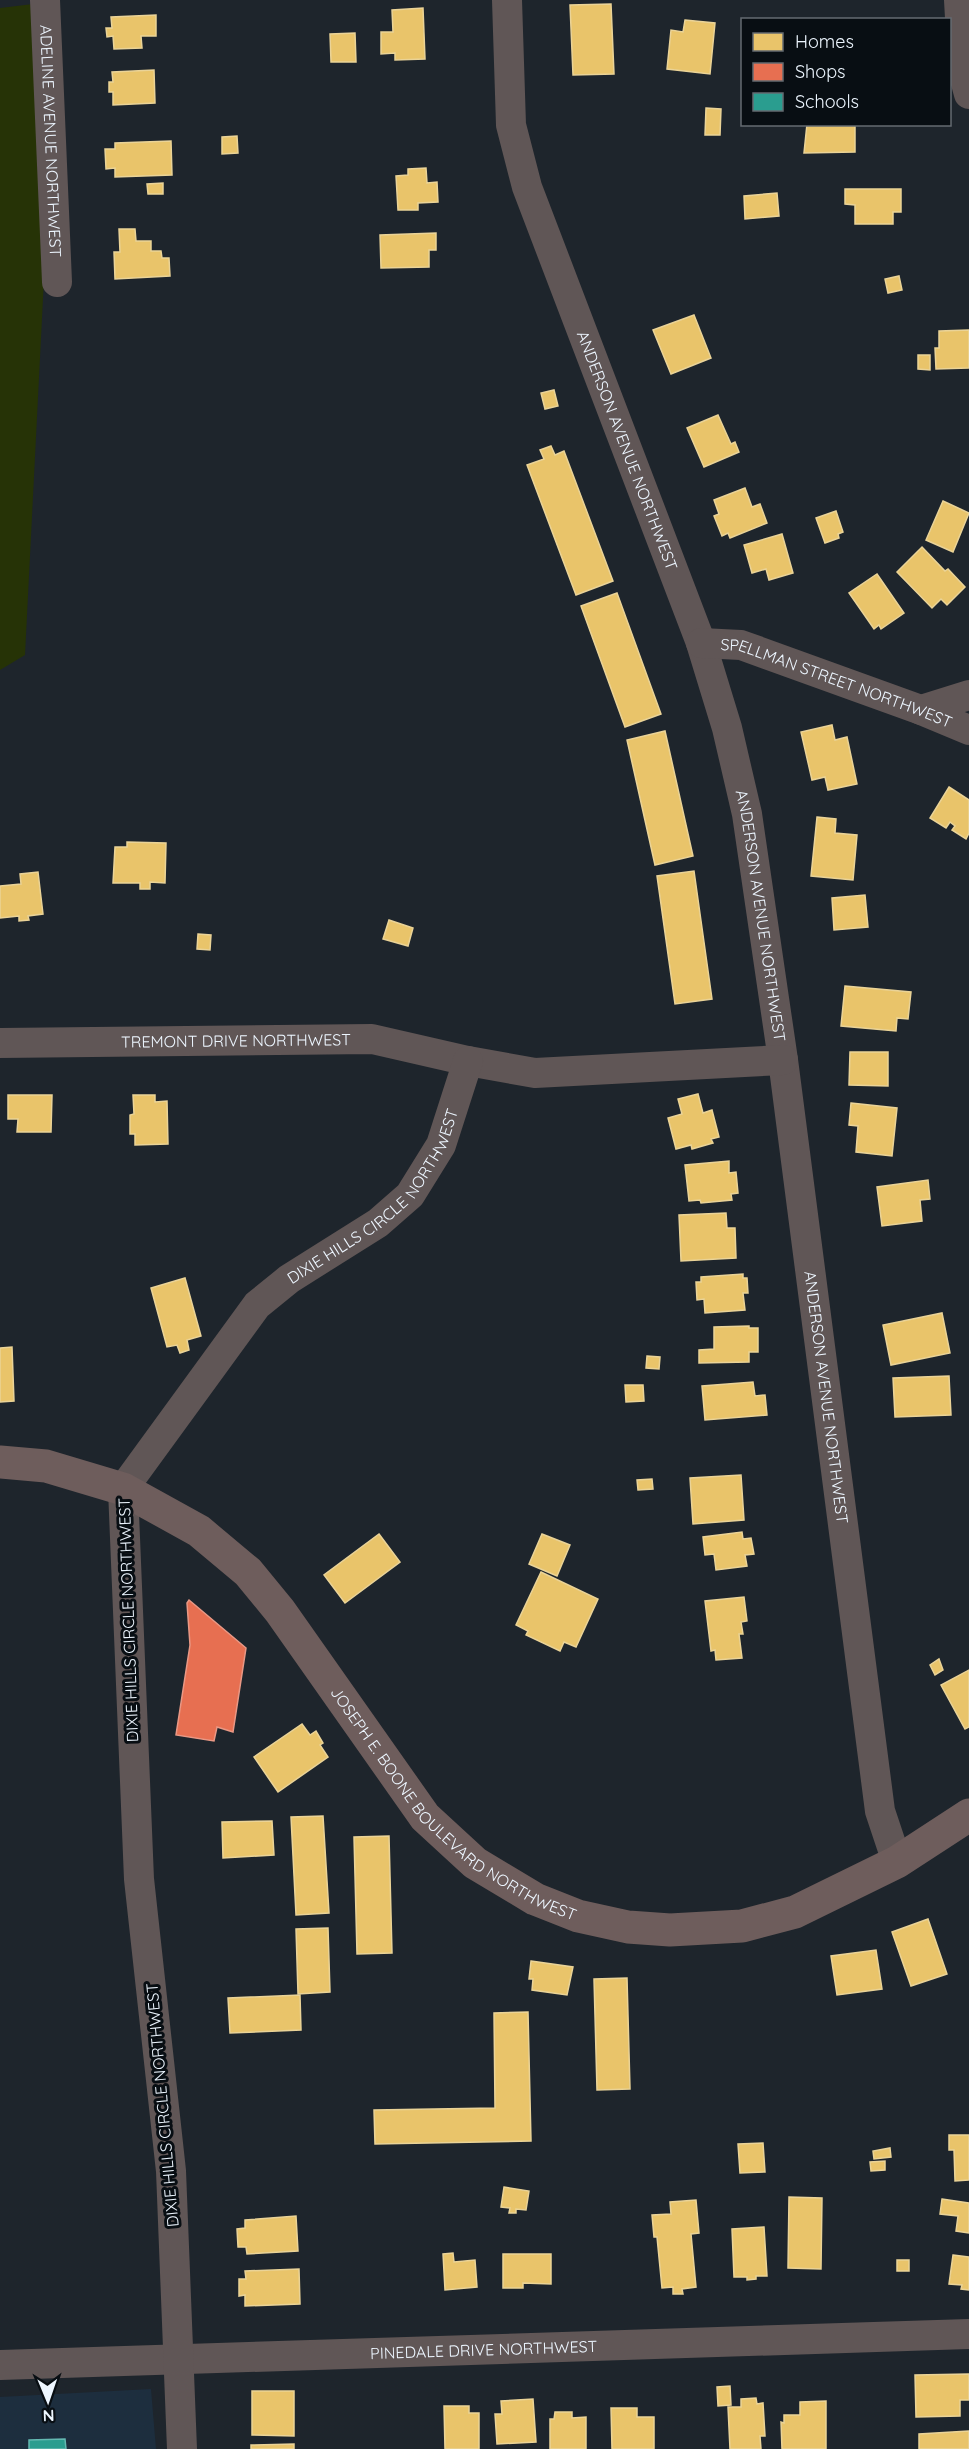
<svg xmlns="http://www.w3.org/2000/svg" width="969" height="2449" font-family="Quicksand,sans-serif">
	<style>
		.built { fill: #1d2e3e }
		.green { fill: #263306 }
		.homes { fill: #e9c46a; stroke: #ead397; stroke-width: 1.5 }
		.shops { fill: #e76f51; stroke: #e99885; stroke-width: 1.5 }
		.schools { fill: #2a9d8f; stroke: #64b8b1; stroke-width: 1.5 }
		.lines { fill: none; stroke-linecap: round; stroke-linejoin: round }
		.minor { stroke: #605656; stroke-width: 30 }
		.major { stroke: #6e5d5c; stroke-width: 33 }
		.labels { text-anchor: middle; stroke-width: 6; stroke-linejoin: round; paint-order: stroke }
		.street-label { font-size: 16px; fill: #edf6ff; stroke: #080e13 }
	</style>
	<rect width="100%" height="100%" fill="#1e252c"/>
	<!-- built -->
	<polygon class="built" points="151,2389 156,2449 0,2449 0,2397"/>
	<!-- green -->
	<polygon class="green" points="58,1 25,655 0,670 0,8"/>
	<!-- homes -->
	<g class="homes">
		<polygon points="611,4 614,74 573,75 570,5"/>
		<polygon points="423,8 425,59 395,60 395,53 381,54 381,32 393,32 392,10"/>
		<polygon points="156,15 156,36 141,36 142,48 114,49 113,36 107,37 106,28 112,28 111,17"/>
		<polygon points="685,20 715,23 710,74 667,69 671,30 683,32"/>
		<polygon points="355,33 356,62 331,62 330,34"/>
		<polygon points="154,70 155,103 113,105 113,92 109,92 109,82 113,82 112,72"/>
		<polygon points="706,108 721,109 720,135 705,135"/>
		<polygon points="807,124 855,125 855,152 804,153"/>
		<polygon points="237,136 238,153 222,154 222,137"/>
		<polygon points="171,141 172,175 115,177 115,168 106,169 105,149 115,149 115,143"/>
		<polygon points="426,168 427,183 437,182 438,202 418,203 418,210 398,210 396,176 408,175 408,169"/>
		<polygon points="163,183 163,194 148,194 147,184"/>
		<polygon points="845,189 901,189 901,212 893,212 893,224 855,224 855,205 845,204"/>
		<polygon points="777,193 779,216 745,219 744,196"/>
		<polygon points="119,229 135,229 136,241 151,241 151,251 161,251 162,258 169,258 170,276 115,279 114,252 120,252"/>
		<polygon points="436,233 436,250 429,250 429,267 381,268 380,235"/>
		<polygon points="899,276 902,290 888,293 885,279"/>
		<polygon points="694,315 711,358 671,374 653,330"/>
		<polygon points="969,330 969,368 936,369 935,348 939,348 939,331"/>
		<polygon points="918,355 930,355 930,370 918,369"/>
		<polygon points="554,390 558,406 545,409 541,393"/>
		<polygon points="718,415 731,444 735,442 739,452 704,467 687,428"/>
		<polygon points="551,446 555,455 564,451 613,581 576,595 527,465 544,459 540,450"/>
		<polygon points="745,488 752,507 760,504 767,523 730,538 728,533 722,536 714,516 719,514 714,500"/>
		<polygon points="943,501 969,513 953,552 926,540"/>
		<polygon points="836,511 843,532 838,534 839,538 825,543 816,518"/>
		<polygon points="782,534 793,573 769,580 766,569 752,573 744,545"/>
		<polygon points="922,547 945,571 948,569 965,587 947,605 941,599 932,608 897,572"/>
		<polygon points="877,574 904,613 881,629 879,625 874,629 849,593"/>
		<polygon points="617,593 661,714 625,727 581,606"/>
		<polygon points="832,725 835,740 847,737 857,784 828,790 825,777 812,780 801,732"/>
		<polygon points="665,731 693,856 655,865 627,740"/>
		<polygon points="949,787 969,800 969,833 966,839 952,830 955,826 950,822 946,828 930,818"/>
		<polygon points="817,817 836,819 835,833 857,835 853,880 811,876"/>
		<polygon points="127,842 166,843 165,883 150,882 150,889 140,889 140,883 113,883 115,847 127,847"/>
		<polygon points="694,871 712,999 675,1004 657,876"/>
		<polygon points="38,872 43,914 28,916 29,920 19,921 19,916 0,918 0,886 21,884 20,874"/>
		<polygon points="865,895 868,927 834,930 832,898"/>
		<polygon points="389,920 413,928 408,946 383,939"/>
		<polygon points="198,934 211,935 210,950 197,949"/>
		<polygon points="845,986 911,992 908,1019 897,1018 896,1031 841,1026"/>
		<polygon points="850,1052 888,1052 888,1086 849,1085"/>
		<polygon points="698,1094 703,1113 712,1110 719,1137 711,1139 713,1143 692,1149 691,1145 676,1149 668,1118 682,1114 678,1099"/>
		<polygon points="8,1095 52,1095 51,1132 17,1132 18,1119 8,1119"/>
		<polygon points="133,1095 155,1095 155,1102 167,1101 168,1144 135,1145 135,1134 130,1134 130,1115 134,1114"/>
		<polygon points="851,1103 897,1108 892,1156 856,1152 858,1126 849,1125"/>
		<polygon points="729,1161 729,1173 736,1172 738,1193 731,1194 732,1200 701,1203 700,1200 689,1201 685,1165"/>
		<polygon points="928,1180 930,1199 920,1200 922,1221 882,1226 877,1187"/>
		<polygon points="726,1213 727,1228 735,1228 736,1258 681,1261 679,1215"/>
		<polygon points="743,1274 743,1278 747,1278 748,1293 743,1293 745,1310 705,1313 704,1299 697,1300 696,1282 701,1282 701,1277"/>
		<polygon points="185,1278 201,1336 187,1340 189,1350 180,1353 177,1345 167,1347 151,1288"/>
		<polygon points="942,1313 950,1353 891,1365 883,1325"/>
		<polygon points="749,1326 749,1328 758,1328 758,1352 749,1352 749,1362 699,1363 699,1350 714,1349 714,1327"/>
		<polygon points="12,1347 14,1401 0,1402 0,1348"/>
		<polygon points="647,1356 660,1357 659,1369 646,1368"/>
		<polygon points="949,1376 951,1415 895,1417 893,1378"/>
		<polygon points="753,1382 755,1396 765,1395 767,1415 705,1420 702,1386"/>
		<polygon points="625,1385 643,1385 644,1401 626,1402"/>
		<polygon points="741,1475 744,1520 693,1524 690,1478"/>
		<polygon points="652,1479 653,1489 638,1490 637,1480"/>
		<polygon points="742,1532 743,1539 751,1538 754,1554 745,1555 747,1566 716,1570 714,1554 705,1555 703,1537"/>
		<polygon points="379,1534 400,1562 345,1603 324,1575"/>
		<polygon points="542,1534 570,1545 557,1576 529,1564"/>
		<polygon points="541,1572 598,1599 576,1647 564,1642 560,1651 526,1635 528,1631 516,1625"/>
		<polygon points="744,1597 747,1621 741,1622 743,1634 739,1634 742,1658 716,1660 715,1650 711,1651 705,1601"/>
		<polygon points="939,1659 943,1670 935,1675 930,1665"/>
		<polygon points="969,1670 969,1727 965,1729 941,1685"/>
		<polygon points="302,1724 310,1735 316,1731 323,1743 320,1745 328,1757 278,1792 254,1757"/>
		<polygon points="323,1816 329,1913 296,1915 291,1817"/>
		<polygon points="272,1821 274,1855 223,1858 222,1822"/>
		<polygon points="389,1836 392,1953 357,1954 354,1837"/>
		<polygon points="928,1919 947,1974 911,1986 892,1932"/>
		<polygon points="328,1928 330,1992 298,1994 296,1929"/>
		<polygon points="876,1950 882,1989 837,1995 831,1956"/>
		<polygon points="531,1961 573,1967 567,1995 532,1990 533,1979 529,1979"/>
		<polygon points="627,1978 630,2089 597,2090 594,1979"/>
		<polygon points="300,1995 301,2030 230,2033 228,1998"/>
		<polygon points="528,2012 531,2141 375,2144 374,2110 495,2108 494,2013"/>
		<polygon points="949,2135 969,2135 969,2180 955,2181 954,2150 949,2150"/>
		<polygon points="763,2143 765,2172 740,2173 738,2144"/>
		<polygon points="890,2148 891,2157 874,2159 873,2151"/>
		<polygon points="885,2161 885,2170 871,2171 870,2162"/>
		<polygon points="504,2187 529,2191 526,2210 516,2209 516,2213 509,2213 510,2208 501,2207"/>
		<polygon points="789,2197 822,2198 821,2269 788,2268"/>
		<polygon points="942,2199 969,2203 969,2233 956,2231 958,2216 940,2214"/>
		<polygon points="696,2200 699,2233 691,2234 696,2287 682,2289 683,2294 673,2294 673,2287 662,2288 657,2237 654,2237 652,2215 671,2214 670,2202"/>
		<polygon points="296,2216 298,2251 247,2254 246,2247 238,2247 237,2229 245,2228 245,2220"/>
		<polygon points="764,2227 767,2276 756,2276 756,2279 747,2280 747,2277 734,2277 732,2229"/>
		<polygon points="453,2253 454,2262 475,2260 477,2287 445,2290 443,2254"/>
		<polygon points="503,2254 551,2254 551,2284 523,2283 523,2288 503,2288"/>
		<polygon points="953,2255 969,2257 969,2290 961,2289 962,2285 949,2284"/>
		<rect x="897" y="2260" width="12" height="11"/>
		<polygon points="299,2269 300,2304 245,2306 245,2295 239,2296 239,2279 246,2279 245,2271"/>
		<polygon points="969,2374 969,2400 960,2400 960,2416 916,2417 915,2375"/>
		<polygon points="730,2386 731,2405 718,2406 717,2387"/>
		<polygon points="252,2391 294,2391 294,2436 252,2435"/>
		<polygon points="756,2398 757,2404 763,2403 765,2436 760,2436 761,2449 730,2449 728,2407 741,2407 741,2399"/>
		<polygon points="533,2399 536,2442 497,2444 495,2414 502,2414 501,2401"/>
		<polygon points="826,2401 826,2449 782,2449 781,2422 784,2423 784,2415 800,2415 800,2402"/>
		<polygon points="444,2406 469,2406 469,2413 479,2413 479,2449 445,2449"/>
		<polygon points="611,2408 637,2408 637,2417 654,2417 654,2449 612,2449"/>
		<polygon points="555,2412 572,2412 572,2418 586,2417 586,2449 550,2449 550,2419 554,2419"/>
		<polygon points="969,2431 969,2449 919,2449 919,2434"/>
		<polygon points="294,2444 294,2449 251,2449 251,2445"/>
	</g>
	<!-- shops -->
	<polygon class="shops" points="189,1600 246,1648 233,1732 217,1727 214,1741 176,1735 190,1645 187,1603"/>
	<!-- schools -->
	<polygon class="schools" points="65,2439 66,2449 29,2449 29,2440"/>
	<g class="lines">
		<!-- minor -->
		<g class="minor">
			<path id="s1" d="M 45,0 L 57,282"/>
			<path id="s2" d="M 507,0 L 511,125 L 527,187 L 701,643 L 727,728 L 747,814 L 783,1060 L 880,1811 L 897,1862"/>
			<polyline points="959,0 963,72 969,94"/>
			<path id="s3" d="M 701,643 L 741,645 L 921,710 L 969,730"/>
			<polyline points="921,710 969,695"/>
			<path id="s4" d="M 0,1043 L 372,1039 L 468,1061 L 535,1073 L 783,1060"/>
			<path id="s5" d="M 0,2365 L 969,2334"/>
			<path id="s6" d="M 182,2449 L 171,2171 L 139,1879 L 123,1489 L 257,1305 L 289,1279 L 378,1223 L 410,1195 L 441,1145 L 468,1061"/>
		</g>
		<!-- major -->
		<path class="major" id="s7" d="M 0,1462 L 46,1466 L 123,1489 L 199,1531 L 248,1572 L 280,1611 L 425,1817 L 475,1863 L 535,1899 L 578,1916 L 628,1927 L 670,1930 L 742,1926 L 795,1912 L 897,1862 L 969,1815"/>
	</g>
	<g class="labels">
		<!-- street labels -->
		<g class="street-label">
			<text dy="6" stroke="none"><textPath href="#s1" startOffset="141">ADELINE AVENUE NORTHWEST</textPath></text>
			<text dy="6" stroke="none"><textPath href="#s2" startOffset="471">ANDERSON AVENUE NORTHWEST</textPath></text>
			<text dy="6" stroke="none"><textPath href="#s3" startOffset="142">SPELLMAN STREET NORTHWEST</textPath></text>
			<text dy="6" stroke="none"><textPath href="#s2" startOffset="957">ANDERSON AVENUE NORTHWEST</textPath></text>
			<text dy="6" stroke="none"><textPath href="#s4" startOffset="236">TREMONT DRIVE NORTHWEST</textPath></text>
			<text dy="6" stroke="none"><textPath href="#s6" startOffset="1353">DIXIE HILLS CIRCLE NORTHWEST</textPath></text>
			<text dy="6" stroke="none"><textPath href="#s2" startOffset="1443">ANDERSON AVENUE NORTHWEST</textPath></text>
			<text transform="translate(128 1620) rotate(-92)" y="6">DIXIE HILLS CIRCLE NORTHWEST</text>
			<text dy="6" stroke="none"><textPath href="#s7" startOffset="592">JOSEPH E. BOONE BOULEVARD NORTHWEST</textPath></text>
			<text transform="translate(162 2105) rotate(-95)" y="6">DIXIE HILLS CIRCLE NORTHWEST</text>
			<text dy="6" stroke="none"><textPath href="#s5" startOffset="484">PINEDALE DRIVE NORTHWEST</textPath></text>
		</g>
	</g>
	<!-- legend -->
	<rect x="741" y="18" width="210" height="108" fill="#080e13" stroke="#646b71" stroke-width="1.5"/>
	<rect x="753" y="33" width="30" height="18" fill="#e9c46a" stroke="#646b71" stroke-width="1.5"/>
	<text x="795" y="48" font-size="18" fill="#edf6ff">Homes</text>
	<rect x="753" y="63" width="30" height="18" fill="#e76f51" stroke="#646b71" stroke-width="1.5"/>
	<text x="795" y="78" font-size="18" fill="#edf6ff">Shops</text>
	<rect x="753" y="93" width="30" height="18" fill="#2a9d8f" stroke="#646b71" stroke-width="1.5"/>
	<text x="795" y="108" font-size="18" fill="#edf6ff">Schools</text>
	<!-- north arrow -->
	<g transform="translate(48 2401) rotate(178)" stroke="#080e13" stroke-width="4.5" paint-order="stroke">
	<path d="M0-4.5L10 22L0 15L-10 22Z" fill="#edf6ff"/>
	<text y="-9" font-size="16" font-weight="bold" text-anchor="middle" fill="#edf6ff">N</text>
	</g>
</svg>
